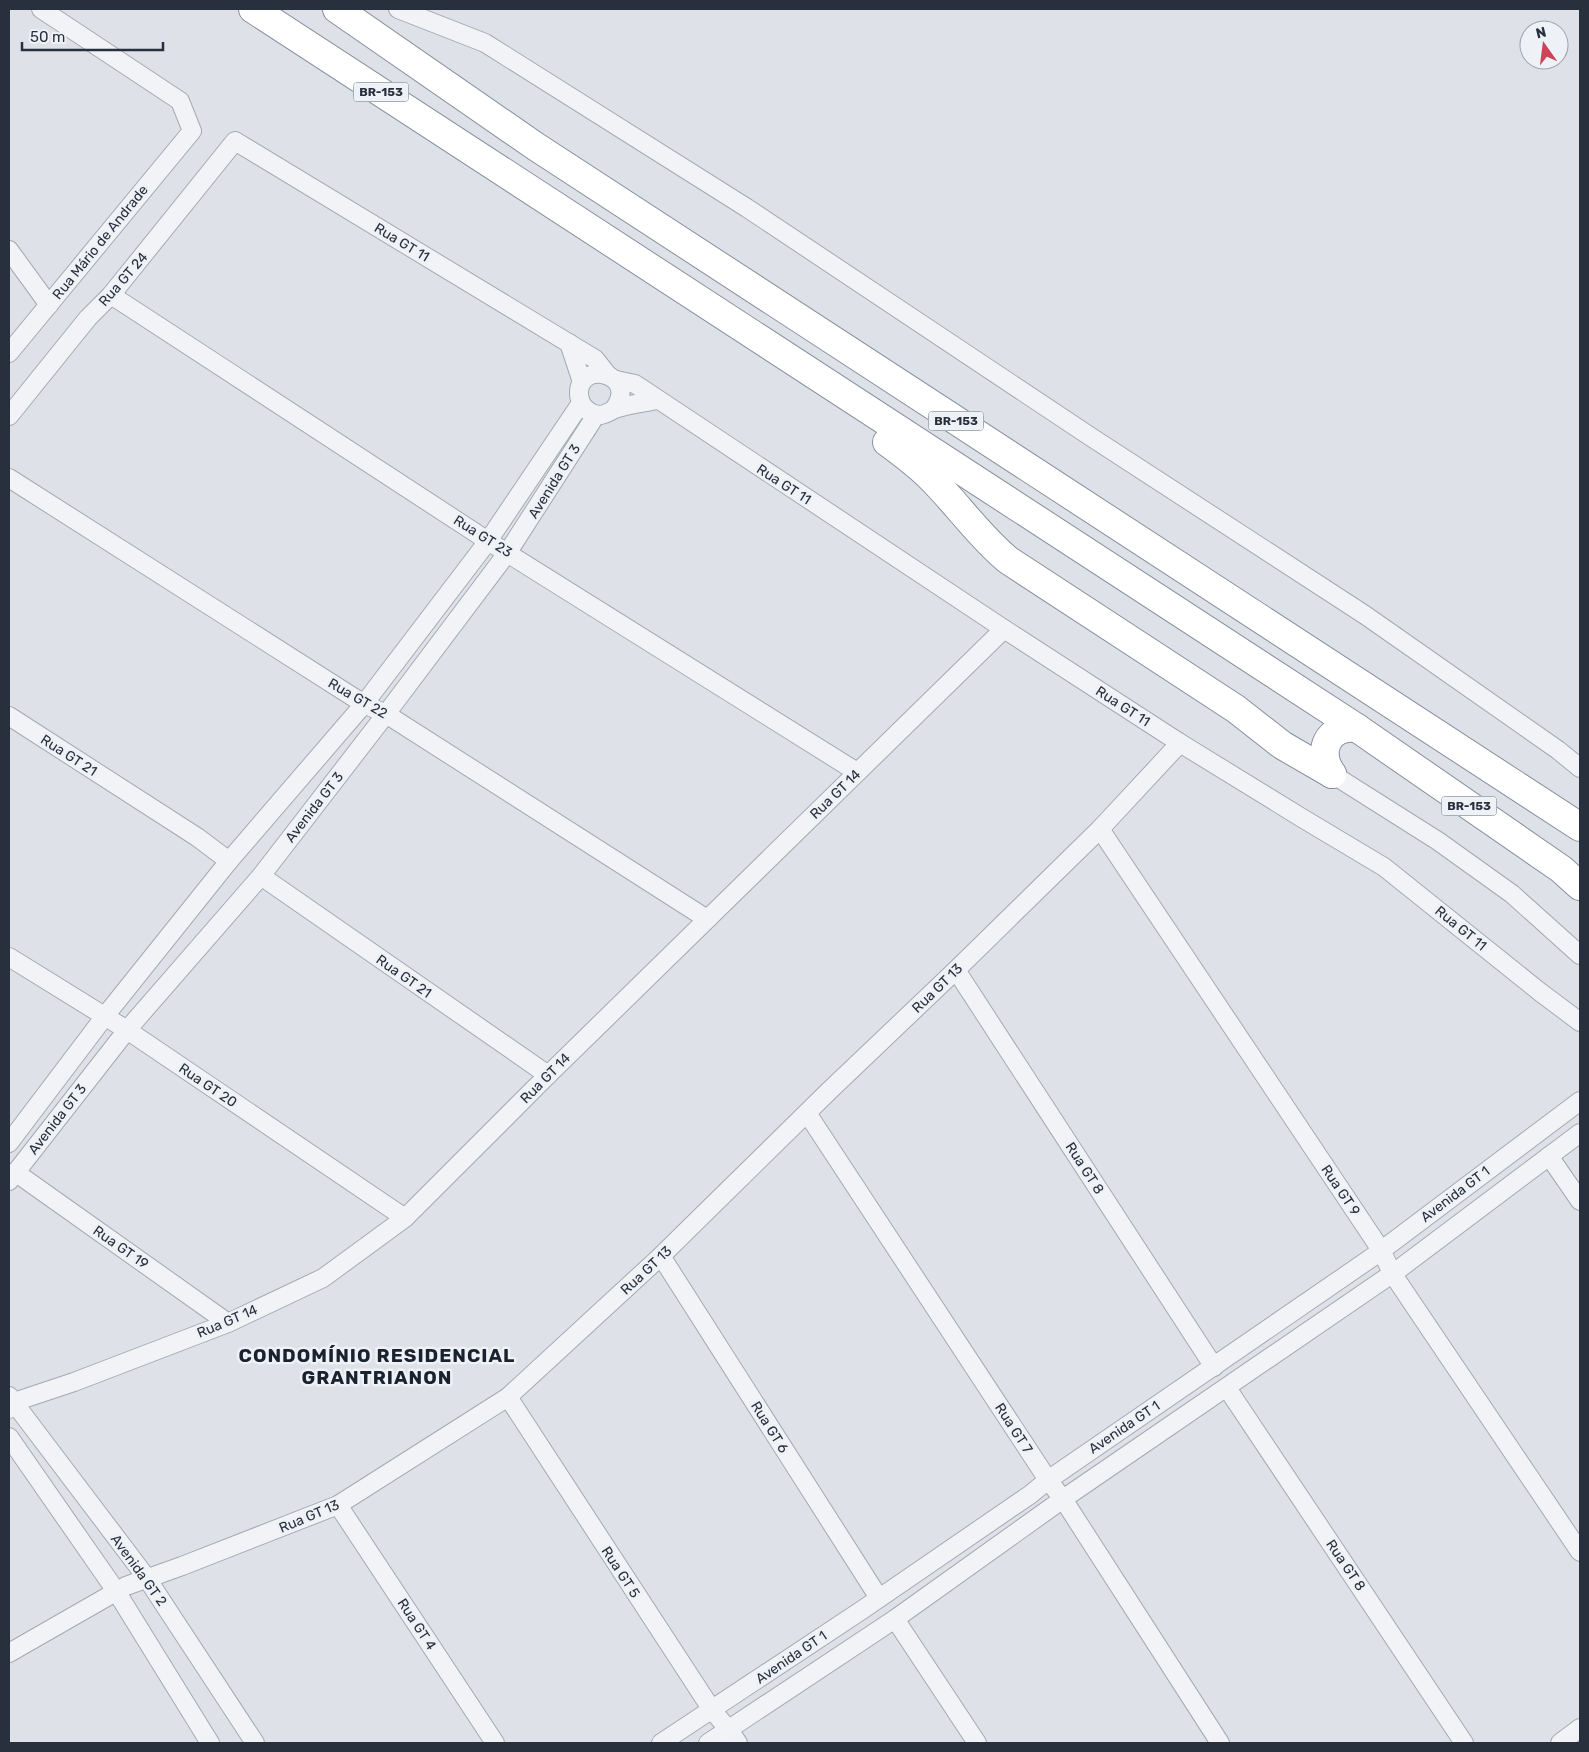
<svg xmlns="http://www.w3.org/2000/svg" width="1589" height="1752" font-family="Rubik,sans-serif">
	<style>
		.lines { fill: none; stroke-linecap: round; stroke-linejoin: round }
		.minor-casing { stroke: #a4a9b2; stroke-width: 20 }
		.trunk-casing { stroke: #868f9e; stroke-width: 30 }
		.minor { stroke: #f1f3f6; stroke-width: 18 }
		.trunk { stroke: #fff; stroke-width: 28 }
		.labels { text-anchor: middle; stroke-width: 5; stroke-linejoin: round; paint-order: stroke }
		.shield { fill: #eef1f5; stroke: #636a75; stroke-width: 1 }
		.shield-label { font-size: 12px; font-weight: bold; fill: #28303e }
		.street-label { font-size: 14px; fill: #28303e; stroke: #eef1f5 }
		.district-label { font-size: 19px; font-weight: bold; letter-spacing: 1px; fill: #1a212f; stroke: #eef1f5 }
	</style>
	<rect width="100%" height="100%" fill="#dee2e8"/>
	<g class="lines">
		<!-- minor casing -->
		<g class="minor-casing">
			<g id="minor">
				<polyline points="398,9 485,43 747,208 1091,437 1365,615 1558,750 1580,768"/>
				<polyline points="9,250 49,305"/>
				<polyline points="111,295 488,541 857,772"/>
				<polyline points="569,343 582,382"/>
				<polyline points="9,353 192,131 180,101 41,9"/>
				<polyline points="616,380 635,384 1004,629 1180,743 1302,818 1384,867 1540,992 1580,1022"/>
				<path d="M 614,409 C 640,374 579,359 579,393 C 579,401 583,408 590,412 C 593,414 597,415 601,415 C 607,414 610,411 615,409 C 628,404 643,403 657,400"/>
				<polyline points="9,416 88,318 111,295 235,141 595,359 607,374"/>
				<polyline points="9,478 364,704 386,714 707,919"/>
				<polyline points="9,716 197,837 229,861"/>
				<polyline points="1332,774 1438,841 1512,894 1580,955"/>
				<polyline points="1100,829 1381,1250 1392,1273 1580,1552"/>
				<polyline points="261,876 548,1075"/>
				<polyline points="9,957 127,1030 405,1218"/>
				<polyline points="956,970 1214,1367"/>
				<polyline points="807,1113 1048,1480 1063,1499 1220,1743"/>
				<polyline points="9,1143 105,1016 229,861 364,704 488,541 581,403"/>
				<polyline points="1549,1156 1580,1201"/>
				<polyline points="15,1172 228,1323"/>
				<polyline points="9,1181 127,1030 261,876 386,714 508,552 596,415"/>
				<polyline points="661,1256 879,1598"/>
				<polyline points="1227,1388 1464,1743"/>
				<polyline points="9,1396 146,1577 255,1743"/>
				<polyline points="508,1397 712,1710 729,1730 738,1743"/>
				<polyline points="9,1409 14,1402 74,1382 228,1323 323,1278 405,1218 548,1075 1004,629"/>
				<polyline points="9,1437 116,1591 210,1743"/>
				<polyline points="338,1505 495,1743"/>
				<polyline points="895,1619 977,1743"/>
				<polyline points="9,1653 126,1586 182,1566 338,1505 508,1397 661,1256 829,1091 956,970 1100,829 1180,743"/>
				<polyline points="661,1743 862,1610 1031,1494 1048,1480 1374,1256 1580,1101"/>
				<polyline points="708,1743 895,1619 1063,1499 1399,1269 1580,1133"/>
				<polyline points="1560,1743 1580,1728"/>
			</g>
		</g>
		<!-- trunk casing -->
		<g class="trunk-casing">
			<g id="trunk">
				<polyline points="253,9 1357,728 1561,869 1580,886"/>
				<polyline points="337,9 535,146 1580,827"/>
				<path d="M 887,442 C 902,453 918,465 931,478 C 958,505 979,536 1008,560 L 1236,709 L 1282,745 L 1332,774"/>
				<path d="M 1332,774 C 1316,751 1328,725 1357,728"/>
			</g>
		</g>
		<!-- minor -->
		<use href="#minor" class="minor"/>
		<!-- trunk -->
		<use href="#trunk" class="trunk"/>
	</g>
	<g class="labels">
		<!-- shield labels -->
		<g class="shield">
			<rect x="353.5" y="82.5" width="55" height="19" rx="4"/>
			<rect x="928.5" y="411.5" width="55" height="19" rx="4"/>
			<rect x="1441.5" y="796.5" width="55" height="19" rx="4"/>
		</g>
		<g class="shield-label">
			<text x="381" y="96">BR-153</text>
			<text x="956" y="425">BR-153</text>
			<text x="1469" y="810">BR-153</text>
		</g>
		<!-- street labels -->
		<g class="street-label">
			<text transform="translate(100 242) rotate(-51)" y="5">Rua Mário de Andrade</text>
			<text transform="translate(402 242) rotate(31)" y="5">Rua GT 11</text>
			<text transform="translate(123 279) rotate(-49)" y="5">Rua GT 24</text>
			<text transform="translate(554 481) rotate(-58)" y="5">Avenida GT 3</text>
			<text transform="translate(784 484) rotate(33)" y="5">Rua GT 11</text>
			<text transform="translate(483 536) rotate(32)" y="5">Rua GT 23</text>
			<text transform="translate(358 698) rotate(30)" y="5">Rua GT 22</text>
			<text transform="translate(1123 706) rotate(33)" y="5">Rua GT 11</text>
			<text transform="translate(69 755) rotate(33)" y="5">Rua GT 21</text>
			<text transform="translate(835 794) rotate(-44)" y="5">Rua GT 14</text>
			<text transform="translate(314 807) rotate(-52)" y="5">Avenida GT 3</text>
			<text transform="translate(1461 928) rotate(39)" y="5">Rua GT 11</text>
			<text transform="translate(404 976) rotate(35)" y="5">Rua GT 21</text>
			<text transform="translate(937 988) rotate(-44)" y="5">Rua GT 13</text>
			<text transform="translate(545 1078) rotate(-45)" y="5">Rua GT 14</text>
			<text transform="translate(208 1085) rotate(34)" y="5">Rua GT 20</text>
			<text transform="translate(57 1119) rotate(-52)" y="5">Avenida GT 3</text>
			<text transform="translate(1085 1168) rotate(57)" y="5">Rua GT 8</text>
			<text transform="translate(1341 1190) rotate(56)" y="5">Rua GT 9</text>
			<text transform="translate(1455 1194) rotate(-37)" y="5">Avenida GT 1</text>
			<text transform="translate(121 1247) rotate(35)" y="5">Rua GT 19</text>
			<text transform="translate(646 1270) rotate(-43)" y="5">Rua GT 13</text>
			<text transform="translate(227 1321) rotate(-23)" y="5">Rua GT 14</text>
			<text transform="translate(770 1427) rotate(58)" y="5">Rua GT 6</text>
			<text transform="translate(1124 1427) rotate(-34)" y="5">Avenida GT 1</text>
			<text transform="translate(1014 1428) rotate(57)" y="5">Rua GT 7</text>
			<text transform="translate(309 1516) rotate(-23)" y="5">Rua GT 13</text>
			<text transform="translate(1346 1565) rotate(56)" y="5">Rua GT 8</text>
			<text transform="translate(139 1570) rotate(54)" y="5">Avenida GT 2</text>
			<text transform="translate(621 1572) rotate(57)" y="5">Rua GT 5</text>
			<text transform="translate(417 1624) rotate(57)" y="5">Rua GT 4</text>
			<text transform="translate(791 1657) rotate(-34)" y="5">Avenida GT 1</text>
		</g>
		<!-- district labels -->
		<g class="district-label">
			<text x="377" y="1362">CONDOMÍNIO RESIDENCIAL<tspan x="377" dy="22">GRANTRIANON</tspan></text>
		</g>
	</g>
	<!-- border -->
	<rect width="1589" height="1752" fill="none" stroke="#28303e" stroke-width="20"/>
	<!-- north arrow -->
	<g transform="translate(1544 45) rotate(346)"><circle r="24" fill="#eef1f5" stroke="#9fa4ac"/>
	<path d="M0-4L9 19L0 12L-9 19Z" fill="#cc4458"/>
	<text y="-8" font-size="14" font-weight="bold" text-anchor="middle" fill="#28303e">N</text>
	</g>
	<!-- scale -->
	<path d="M22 42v8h141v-8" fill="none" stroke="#28303e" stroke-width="2.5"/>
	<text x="30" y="42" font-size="15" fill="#28303e" stroke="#eef1f5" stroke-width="4" paint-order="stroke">50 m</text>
</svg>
